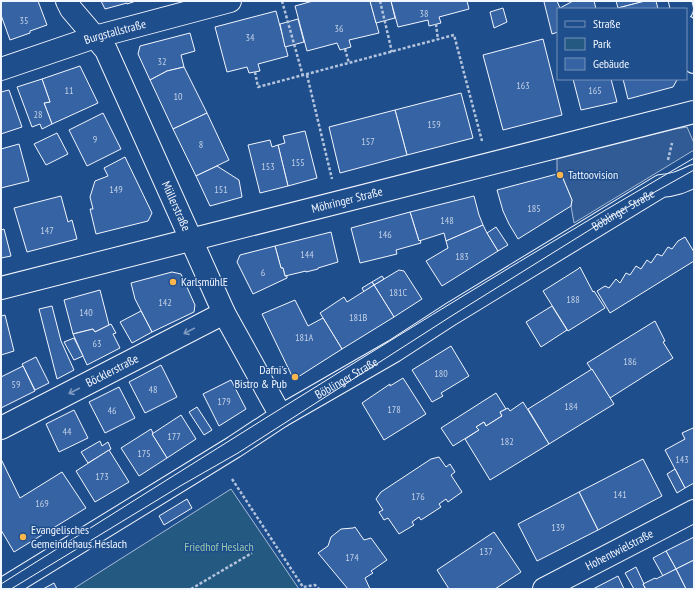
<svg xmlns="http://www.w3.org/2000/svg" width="695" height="590" font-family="'PT Sans Narrow',sans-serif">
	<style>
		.green { fill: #245a82; stroke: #a8bbd7 }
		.parking { fill: #305b95; stroke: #a8bbd7 }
		.building { fill: #3563a3; stroke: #f2f6ff }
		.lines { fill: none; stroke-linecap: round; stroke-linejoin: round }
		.minor-casing { stroke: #f2f6ff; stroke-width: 24 }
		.path { stroke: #b3c4dc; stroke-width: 2.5; stroke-dasharray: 3 2; stroke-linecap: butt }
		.minor { stroke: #1f4e8c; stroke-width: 22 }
		.tram { stroke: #f2f6ff; stroke-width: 1 }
		.oneway { stroke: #7e9ac0 }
		.poi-dot { fill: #ffb74d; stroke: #1f4e8c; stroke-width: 1.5 }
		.labels { text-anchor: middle; stroke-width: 3; stroke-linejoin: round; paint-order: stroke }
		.number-label { font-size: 10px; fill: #c3d1e8 }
		.street-label { font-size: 12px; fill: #f2f6ff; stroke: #1f4e8c }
		.poi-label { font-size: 12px; fill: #f2f6ff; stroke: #1f4e8c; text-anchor: start }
		.park-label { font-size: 12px; fill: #97c8a6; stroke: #1f4e8c }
	</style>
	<rect width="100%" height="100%" fill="#1f4e8c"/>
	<!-- green -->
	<polygon class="green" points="231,489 299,589 73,589"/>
	<!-- parking -->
	<polygon class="parking" points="687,127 694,143 694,150 574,223 571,206 572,200 562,176 557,174 557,159 675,129"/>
	<!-- building -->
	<g class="building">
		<polygon points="1,1 38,1 47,25 30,31 30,33 10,40 1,15"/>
		<polygon points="101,1 136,1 127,4 127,3 105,9"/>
		<polygon points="313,1 370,1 379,33 349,40 351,47 340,50 337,43 307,51 295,6"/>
		<polygon points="370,1 391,1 395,18 376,23"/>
		<polygon points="391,1 467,1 469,9 439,17 441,23 429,26 428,20 398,27"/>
		<polygon points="547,1 557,1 560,8 573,1 594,1 596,9 558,9 558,32 552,34 544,2"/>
		<polygon points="616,1 645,1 618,8"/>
		<polygon points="645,1 656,1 658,9 618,9 618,8"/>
		<polygon points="503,8 507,22 494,28 490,12"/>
		<polygon points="276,11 288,56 258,64 260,71 249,73 247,67 227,72 215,27"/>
		<polygon points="298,19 304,42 285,47 280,24"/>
		<polygon points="190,33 195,51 181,55 184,67 167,71 150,80 138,54 140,46"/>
		<polygon points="543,39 562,115 503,130 483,55"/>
		<polygon points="80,66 98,103 52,124 44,103 50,102 42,79"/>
		<polygon points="184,67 207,113 173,129 150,80 167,71"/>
		<polygon points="42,79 50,102 44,103 52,124 42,129 40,124 32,127 17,87"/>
		<polygon points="573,79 611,79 617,102 581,110"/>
		<polygon points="623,79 677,79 677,80 673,87 628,99"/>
		<polygon points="9,90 22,127 1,134 1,92"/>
		<polygon points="461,93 473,138 407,155 395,110"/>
		<polygon points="395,110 407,155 340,173 329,127"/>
		<polygon points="103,113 121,149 87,166 69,130"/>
		<polygon points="207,113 229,160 196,176 173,129"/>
		<polygon points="305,131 317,178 288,186 278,145 285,143 283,136"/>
		<polygon points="57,133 68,154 46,165 34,144"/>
		<polygon points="270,140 272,147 278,145 288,186 260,193 248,145"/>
		<polygon points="19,144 29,181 1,188 1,149"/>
		<polygon points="125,157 152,213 148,221 96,234 90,209 93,209 90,197 95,181 108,176 104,168"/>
		<polygon points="217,166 239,180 242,197 210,206 196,176"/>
		<polygon points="557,174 562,176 572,200 571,206 518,239 509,224 503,211 497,190"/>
		<polygon points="61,196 68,222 72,220 77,239 27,252 14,208"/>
		<polygon points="474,196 479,215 483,225 446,241 444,233 419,241 410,212"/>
		<polygon points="410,212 419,241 420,240 421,243 396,250 397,254 360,263 351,228"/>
		<polygon points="483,225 487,233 498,251 442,286 426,261 448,248 446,241"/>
		<polygon points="496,227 508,245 498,251 487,233"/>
		<polygon points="4,229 11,256 1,258 1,230"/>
		<polygon points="331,232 338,262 318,268 318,269 306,272 306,271 285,276 283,268 281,268 275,246"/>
		<polygon points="685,237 694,252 694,261 610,313 597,291 605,286 609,288 616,279 620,283 626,273 630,275 636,266 641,269 647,260 651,263 657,254 662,256 668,247 672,249 678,241"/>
		<polygon points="275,246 281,268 283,268 285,276 287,276 287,278 253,294 237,262 240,255"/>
		<polygon points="580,267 593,292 594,291 605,308 568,331 543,291 578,269"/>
		<polygon points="399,270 404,271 422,299 394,317 374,285"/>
		<polygon points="172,272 181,274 195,305 194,312 152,332 135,299 131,283"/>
		<polygon points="382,276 384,279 374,285 372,282"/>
		<polygon points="372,282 374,285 364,292 362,288"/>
		<polygon points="374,285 394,317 342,349 320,313 344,297 347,302"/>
		<polygon points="100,290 109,325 95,332 93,329 73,334 64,300"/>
		<polygon points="295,300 308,326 323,318 342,349 298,377 292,376 262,314"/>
		<polygon points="52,306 61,341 74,370 57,379 39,309"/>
		<polygon points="552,306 567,330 541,347 526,322"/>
		<polygon points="141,311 152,332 132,343 120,322"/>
		<polygon points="5,315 14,351 1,355 1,316"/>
		<polygon points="655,321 665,341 663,342 673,358 610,398 587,363"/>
		<polygon points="111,324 116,333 113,334 120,348 87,365 73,334 93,329 95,332"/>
		<polygon points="74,338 83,356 74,360 64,342"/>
		<polygon points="451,346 469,376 441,393 443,396 432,402 412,370"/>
		<polygon points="36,357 49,383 35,390 22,364"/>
		<polygon points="161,365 177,397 145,413 129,382"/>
		<polygon points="23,366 35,391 1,408 1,377"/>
		<polygon points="592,369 614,404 549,444 528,409"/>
		<polygon points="403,378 426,414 384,440 362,403 390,384 390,386"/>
		<polygon points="231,380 246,409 219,426 203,394"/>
		<polygon points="119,387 135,418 105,433 89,402"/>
		<polygon points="496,393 506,409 500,412 502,416 486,426 484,422 476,427 479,430 453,446 441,428"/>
		<polygon points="523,402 549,444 490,480 465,439 479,430 476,427 484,422 486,426 502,416 500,412 508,408 510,411"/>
		<polygon points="197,407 212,430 204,435 189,412"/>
		<polygon points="74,410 88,438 59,452 46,424"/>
		<polygon points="181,415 196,439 167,458 152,434"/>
		<polygon points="693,428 694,430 694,483 685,488 665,450 685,439 682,433"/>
		<polygon points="151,429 153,433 152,434 167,458 139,476 121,448"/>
		<polygon points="100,441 102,446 108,442 111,449 88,463 81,452"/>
		<polygon points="109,450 129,482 95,502 76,471"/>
		<polygon points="439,457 446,467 450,464 455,472 451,475 462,492 448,502 446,499 439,504 441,507 421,520 419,517 412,522 414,525 399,534 388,518 384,520 379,512 383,510 376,499 381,492 431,459"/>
		<polygon points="1,459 20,498 62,472 86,508 14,552 1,530"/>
		<polygon points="643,459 662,496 598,530 579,492"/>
		<polygon points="675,469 685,488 677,493 667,474"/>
		<polygon points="579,492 598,530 537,561 518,524"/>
		<polygon points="187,499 192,508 164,525 159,516"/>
		<polygon points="355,527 364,540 371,538 387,560 371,571 373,573 365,578 370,589 348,589 318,553 328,546 331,537 341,529 353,528"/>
		<polygon points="494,532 521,572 495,589 449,589 437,570"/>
		<polygon points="694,537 694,560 676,569 666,551"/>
		<polygon points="666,551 676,569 663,576 653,558"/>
		<polygon points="694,560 694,589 686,589 676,569"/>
		<polygon points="636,567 644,584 643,584 645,588 643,589 634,589 625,573"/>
		<polygon points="676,569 686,589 646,589 643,584 655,578 656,579"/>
		<polygon points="618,576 624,589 593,589"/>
		<polygon points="54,583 57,589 43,589"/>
	</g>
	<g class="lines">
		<!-- minor casing -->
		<g class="minor-casing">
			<g id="minor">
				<path id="s1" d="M 67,1 L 71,9 L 106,50 L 224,313 L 281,416"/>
				<polyline points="680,1 682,9"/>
				<polyline points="686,27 694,62"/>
				<path id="s2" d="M 1,69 L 95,37 L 230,1"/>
				<path id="s3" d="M 1,288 L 694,112"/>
				<path id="s4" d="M 1,428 L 224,313"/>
				<path id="s5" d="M 3,589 L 234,447 L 281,416 L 394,351 L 451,314 L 661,186 C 675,185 681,182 694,176"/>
				<path id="s6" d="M 544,589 L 694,511"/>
			</g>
		</g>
		<!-- path -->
		<g class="path">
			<polyline points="282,1 303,76"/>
			<polyline points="380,1 392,52"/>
			<polyline points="436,24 438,40"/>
			<polyline points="345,49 349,63"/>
			<polyline points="255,72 258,87 454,35 482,141"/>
			<polyline points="307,75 332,179"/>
			<polyline points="668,160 672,143"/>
			<polyline points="232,479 303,587 315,585 319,589"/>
			<polyline points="191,589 252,553"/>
		</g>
		<!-- minor -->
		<use href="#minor" class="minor"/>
		<!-- tram -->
		<g class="tram">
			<path d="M 1,584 C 231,440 460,294 694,158"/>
			<path id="s7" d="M 11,589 L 182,485 L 238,453 L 453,315 L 612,216 L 694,170"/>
		</g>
	</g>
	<!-- one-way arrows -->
	<defs><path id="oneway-shaft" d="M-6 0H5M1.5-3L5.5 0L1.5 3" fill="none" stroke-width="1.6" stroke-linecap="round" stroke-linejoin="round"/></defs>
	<g class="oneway">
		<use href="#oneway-shaft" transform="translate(189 331) rotate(153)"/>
		<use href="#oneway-shaft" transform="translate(74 391) rotate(153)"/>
	</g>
	<!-- markers -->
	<g class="poi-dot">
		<circle cx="560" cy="175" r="4"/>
		<circle cx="173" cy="282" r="4"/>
		<circle cx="295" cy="377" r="4"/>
		<circle cx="23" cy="537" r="4"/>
	</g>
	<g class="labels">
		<!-- number labels -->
		<g class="number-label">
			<text x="424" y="17">38</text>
			<text x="24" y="24">35</text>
			<text x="339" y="32">36</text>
			<text x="250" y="41">34</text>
			<text x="162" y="65">32</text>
			<text x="523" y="89">163</text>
			<text x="69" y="94">11</text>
			<text x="595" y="94">165</text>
			<text x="178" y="100">10</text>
			<text x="38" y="118">28</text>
			<text x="434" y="128">159</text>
			<text x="95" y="143">9</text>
			<text x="368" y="145">157</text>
			<text x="201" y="148">8</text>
			<text x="298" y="166">155</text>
			<text x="268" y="170">153</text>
			<text x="116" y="193">149</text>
			<text x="221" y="193">151</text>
			<text x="534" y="212">185</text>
			<text x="447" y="224">148</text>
			<text x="47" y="234">147</text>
			<text x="385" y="238">146</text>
			<text x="307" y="258">144</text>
			<text x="462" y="260">183</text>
			<text x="263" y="276">6</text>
			<text x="398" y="296">181C</text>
			<text x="573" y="303">188</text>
			<text x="165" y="306">142</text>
			<text x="86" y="316">140</text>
			<text x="358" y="321">181B</text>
			<text x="304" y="341">181A</text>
			<text x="97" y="347">63</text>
			<text x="630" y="365">186</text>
			<text x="441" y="377">180</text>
			<text x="16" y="388">59</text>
			<text x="153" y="393">48</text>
			<text x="224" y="405">179</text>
			<text x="571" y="410">184</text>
			<text x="394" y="413">178</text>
			<text x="112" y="414">46</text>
			<text x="67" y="435">44</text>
			<text x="174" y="440">177</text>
			<text x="507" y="445">182</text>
			<text x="144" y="457">175</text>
			<text x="682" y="463">143</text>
			<text x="102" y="480">173</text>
			<text x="620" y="498">141</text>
			<text x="418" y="500">176</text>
			<text x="42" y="507">169</text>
			<text x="558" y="531">139</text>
			<text x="486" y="555">137</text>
			<text x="352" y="561">174</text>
		</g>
		<!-- street labels -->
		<g class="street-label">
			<text dy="4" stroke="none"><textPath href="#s2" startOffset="120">Burgstallstraße</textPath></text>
			<text dy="4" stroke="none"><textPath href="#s3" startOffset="357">Möhringer Straße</textPath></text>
			<text dy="4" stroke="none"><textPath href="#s1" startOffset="234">Müllerstraße</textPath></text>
			<text dy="4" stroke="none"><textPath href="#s7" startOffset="720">Böblinger Straße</textPath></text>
			<text dy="4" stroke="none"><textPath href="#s4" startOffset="125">Böcklerstraße</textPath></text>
			<text dy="4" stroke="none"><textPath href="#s5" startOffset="403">Böblinger Straße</textPath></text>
			<text dy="4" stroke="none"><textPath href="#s6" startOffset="85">Hohentwielstraße</textPath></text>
		</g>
		<!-- poi labels -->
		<g class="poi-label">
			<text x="568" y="179">Tattoovision</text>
			<text x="181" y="286">KarlsmühlE</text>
			<text x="287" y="374" text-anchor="end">Dafni's<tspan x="287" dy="14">Bistro &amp; Pub</tspan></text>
			<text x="31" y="534">Evangelisches<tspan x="31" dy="14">Gemeindehaus Heslach</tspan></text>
		</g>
		<!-- park labels -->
		<g class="park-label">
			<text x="219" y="551">Friedhof Heslach</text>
		</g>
	</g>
	<!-- border -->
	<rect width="695" height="590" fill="none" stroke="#f2f6ff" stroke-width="4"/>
	<!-- legend -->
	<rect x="557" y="8" width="130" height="72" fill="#1f4e8c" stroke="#7391ba"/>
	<rect x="565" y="21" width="20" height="6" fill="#1f4e8c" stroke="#7391ba"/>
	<text x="593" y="28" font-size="12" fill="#f2f6ff">Straße</text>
	<rect x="565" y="38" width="20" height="12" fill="#245a82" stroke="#7391ba"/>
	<text x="593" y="48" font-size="12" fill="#f2f6ff">Park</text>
	<rect x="565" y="58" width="20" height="12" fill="#3563a3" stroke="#7391ba"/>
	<text x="593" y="68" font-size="12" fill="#f2f6ff">Gebäude</text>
</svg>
